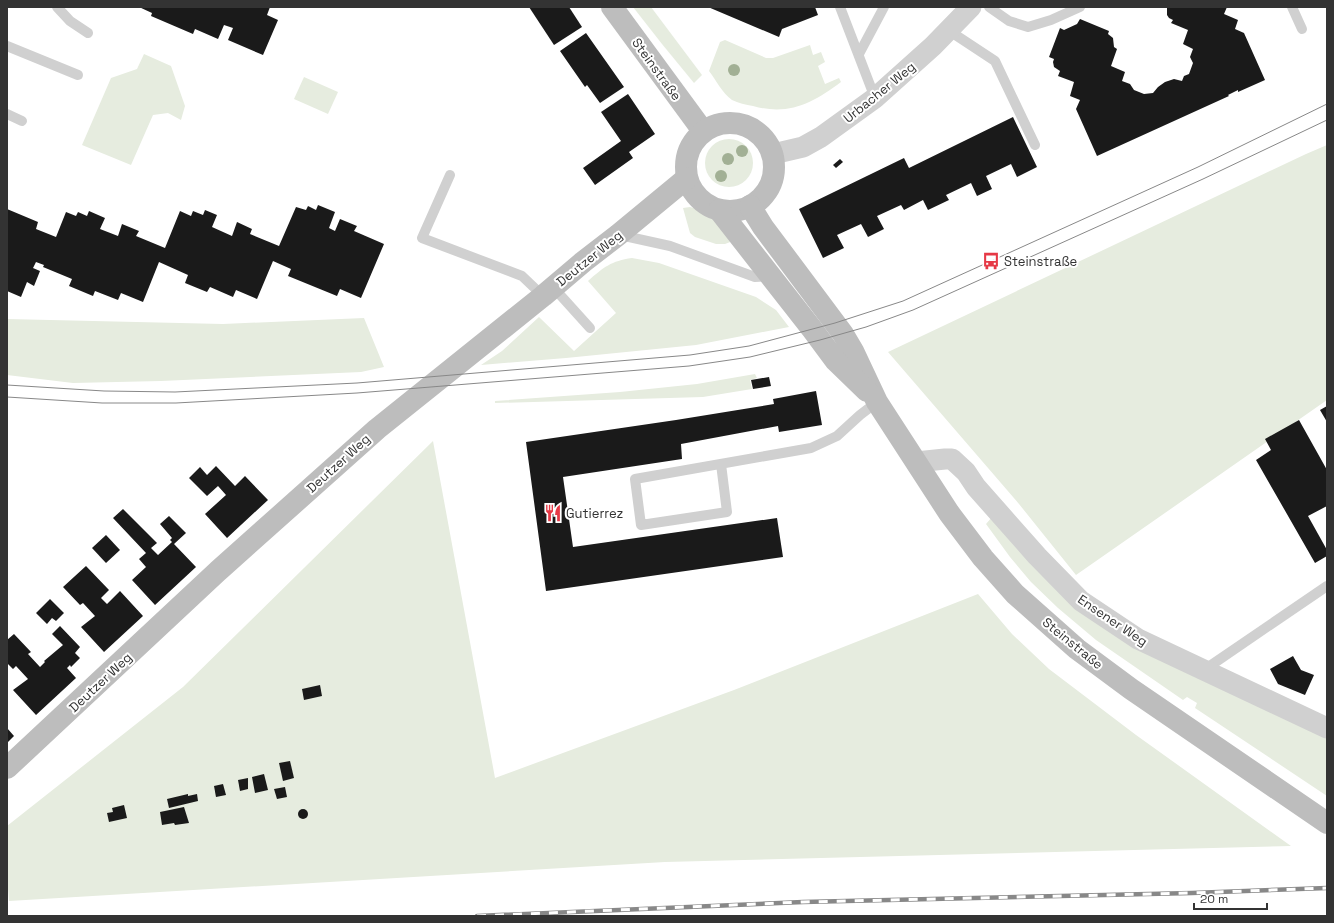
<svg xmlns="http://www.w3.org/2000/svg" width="1334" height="923" font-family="'Space Grotesk',sans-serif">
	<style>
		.green { fill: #e6ecdf }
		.building { fill: #1a1a1a }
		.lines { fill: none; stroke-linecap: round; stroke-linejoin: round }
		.lane { stroke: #d0d0d0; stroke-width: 10 }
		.street { stroke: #d0d0d0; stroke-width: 21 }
		.secondary { stroke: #bdbdbd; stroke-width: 22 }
		.tram { stroke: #888; stroke-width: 1 }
		.rail-casing { stroke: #888; stroke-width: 4.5 }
		.rail { stroke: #fff; stroke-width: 3; stroke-dasharray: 9; stroke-linecap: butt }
		.tree { fill: #a2b095 }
		.labels { text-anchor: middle; stroke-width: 4; stroke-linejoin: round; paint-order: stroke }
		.street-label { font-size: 13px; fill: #333; stroke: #fff }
		.poi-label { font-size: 13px; fill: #333; stroke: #fff; text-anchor: start }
	</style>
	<rect width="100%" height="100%" fill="#fff"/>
	<!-- green -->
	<g class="green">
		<polygon points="633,7 651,7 702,75 694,83 662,44"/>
		<path d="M 725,40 L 766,58 L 773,58 L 810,45 L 813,55 L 821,52 L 825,62 L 818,66 L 825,84 L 839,78 L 841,82 C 813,103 789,116 753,106 C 746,105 738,103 732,100 C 722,93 716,80 709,71 L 720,42 Z"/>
		<polygon points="144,54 171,66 185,106 181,120 168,113 153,115 131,165 82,145 111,78 137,69"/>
		<polygon points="304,77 338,92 328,114 294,99"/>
		<circle cx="729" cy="163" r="24"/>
		<polygon points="1327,145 1327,400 1076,575 1019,504 888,352 1306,154"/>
		<path d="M 690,207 C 714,214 718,223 733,241 L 725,244 L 716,244 L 695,237 L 690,233 L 683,208 Z"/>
		<path d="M 632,258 L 659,263 L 756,297 L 776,310 L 789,327 L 696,345 L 566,358 L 481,365 L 502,351 L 539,317 L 574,351 L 616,313 L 588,281 C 604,267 611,261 632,258 Z"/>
		<polygon points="364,318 384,367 361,372 161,381 73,383 7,375 7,319 223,324"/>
		<polygon points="755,374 757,378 750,380 752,389 703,397 495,403 495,401 620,392 697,384"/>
		<polygon points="433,441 495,778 734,690 978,594 1012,634 1049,669 1136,735 1291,846 665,862 9,901 7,877 7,826 183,687"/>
		<polygon points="992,517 1063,596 1327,734 1327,796 1195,708 1197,703 1187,697 1183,700 1096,640 1058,608 1031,582 1010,557 986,524"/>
	</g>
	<!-- building -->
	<g class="building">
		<polygon points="139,7 270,7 267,15 278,20 263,55 228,40 233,28 224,25 218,39 195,29 193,34 151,16 152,13"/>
		<polygon points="529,7 569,7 582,27 554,45"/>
		<polygon points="708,7 815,7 818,15 782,29 779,37"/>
		<polygon points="1167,7 1227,7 1224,14 1238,20 1235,29 1244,33 1265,80 1238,92 1238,90 1228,95 1229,96 1097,156 1076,109 1080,100 1070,96 1074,82 1058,76 1060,71 1054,67 1053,62 1054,59 1049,57 1060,28 1064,30 1077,24 1080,19 1109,31 1108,34 1113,38 1114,47 1117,49 1111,66 1125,72 1122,81 1130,84 1134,90 1144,94 1153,93 1158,87 1165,82 1174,79 1182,81 1184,76 1189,74 1193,63 1190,57 1193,49 1183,44 1188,30 1171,23 1173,20 1169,18 1167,15"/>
		<polygon points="586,33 624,87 600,103 587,85 585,87 560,51"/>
		<polygon points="628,94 655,134 629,152 633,158 595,185 583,168 621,141 601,112"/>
		<polygon points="1013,117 1037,167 1017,177 1011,164 986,176 992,189 977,196 971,183 946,195 949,200 928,210 923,200 904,210 901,205 877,216 884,229 868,237 861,224 837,235 844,248 823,258 799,209 904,158 909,168"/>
		<polygon points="840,159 843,162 836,168 833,165"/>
		<polygon points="318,205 335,212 329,228 335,231 340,219 357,226 354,231 384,244 361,298 340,289 337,296 288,276 291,269 273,261 257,299 236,290 233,297 210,287 207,292 185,283 188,275 159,262 143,302 121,293 118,300 95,291 93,296 69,286 72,279 43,267 44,265 36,262 33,268 40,271 34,286 27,282 21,297 7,291 7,209 38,222 36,229 56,237 66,212 76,216 78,212 87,216 89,211 105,218 100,229 118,236 122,224 139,231 136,236 165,248 180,211 191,216 193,211 203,215 205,210 217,215 212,227 232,236 237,222 252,229 250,234 279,246 296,207 306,210 308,206 316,210"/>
		<polygon points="769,377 771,386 753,389 751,380"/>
		<polygon points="816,391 822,425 779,432 778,426 681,444 682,459 563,477 573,547 777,518 783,557 546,591 526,442 676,420 774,404 773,399"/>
		<polygon points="1327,406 1327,422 1320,410"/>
		<polygon points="1299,420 1327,470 1327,506 1308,516 1327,550 1327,556 1315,563 1256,460 1271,450 1265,439"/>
		<polygon points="216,466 235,486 245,476 268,500 227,538 205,514 226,495 218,486 207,496 189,478 200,467 207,475"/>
		<polygon points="123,509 157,543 151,548 158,555 172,542 170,540 172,538 160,524 169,516 186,533 174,544 196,567 155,605 132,580 146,567 139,559 146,553 113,518"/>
		<polygon points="106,535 120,550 106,563 92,548"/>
		<polygon points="86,566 109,590 101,598 107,604 120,591 143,616 104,652 81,627 95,616 83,603 80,605 63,587"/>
		<polygon points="50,599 64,613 56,621 52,618 47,624 36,613"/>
		<polygon points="60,626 80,647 75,653 80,658 71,667 70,665 67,668 76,678 36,715 13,690 28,679 16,666 13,669 7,663 7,640 14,634 31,652 28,654 40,667 45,662 44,661 63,645 52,634"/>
		<polygon points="1293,656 1301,670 1314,675 1305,695 1278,684 1270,669"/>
		<polygon points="320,685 322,696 304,700 302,689"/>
		<polygon points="7,728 14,736 7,743"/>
		<polygon points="290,761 294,778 283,781 279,763"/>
		<polygon points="264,774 268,790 255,793 252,777"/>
		<polygon points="248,778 248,789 240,791 238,780"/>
		<polygon points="223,784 226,795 216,797 214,786"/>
		<polygon points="285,787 287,797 277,799 274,789"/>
		<polygon points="188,794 188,796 197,794 198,801 169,808 167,799"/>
		<polygon points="124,805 127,818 109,822 107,813 113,812 112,808"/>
		<polygon points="184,807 189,823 175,825 174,823 162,825 160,812"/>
		<circle cx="303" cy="814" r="5"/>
	</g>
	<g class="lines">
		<!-- lane -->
		<g class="lane">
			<polyline points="57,7 70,21 88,33"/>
			<polyline points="840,7 875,98"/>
			<polyline points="989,7 1009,21 1028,27 1051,20 1080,7"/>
			<polyline points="1292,7 1302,29"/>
			<polyline points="948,30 995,61 1035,145"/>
			<polyline points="7,46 78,75"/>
			<polyline points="859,54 884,7"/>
			<polyline points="7,114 22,121"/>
			<polyline points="450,175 422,238 522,276 543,296"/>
			<polyline points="620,235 670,246 755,277 770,276"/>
			<polyline points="553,287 590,328"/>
			<polyline points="721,464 727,512 641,525 635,479 811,448 837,436 860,415 877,402"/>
			<polyline points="1204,670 1327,586"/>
		</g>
		<!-- street -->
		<g class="street">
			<polyline points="773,154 803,147 821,137 875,98 933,46 971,7"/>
			<polyline points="916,462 945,459 952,459 966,472 976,487 1037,556 1081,601 1138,639 1327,728"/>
		</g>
		<!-- secondary -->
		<g class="secondary">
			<polyline points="612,7 703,131"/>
			<circle cx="730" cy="167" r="44"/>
			<polyline points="750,206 763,227 843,334 853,351 877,402 949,513 983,558 1015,594 1077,649 1131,689 1327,823"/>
			<polyline points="719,210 812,329 835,360 867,391"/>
			<polyline points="7,768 218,571 377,429 543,296 583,262 618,235 687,178"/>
		</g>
		<!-- tram -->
		<g class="tram">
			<polyline points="7,385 104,391 175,392 357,383 690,355 749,346 835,323 903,301 1198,167 1327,104"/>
			<polyline points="7,397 102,403 176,403 357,393 689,366 750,357 820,340 866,327 913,310 1203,179 1327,120"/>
		</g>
		<!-- rail casing -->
		<g class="rail-casing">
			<polyline id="rail" points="477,916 803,902 1192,893 1327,888"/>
		</g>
		<!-- rail -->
		<use href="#rail" class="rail"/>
	</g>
	<!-- trees -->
	<g class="tree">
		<circle cx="734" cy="70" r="6"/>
		<circle cx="742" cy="151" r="6"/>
		<circle cx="728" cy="159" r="6"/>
		<circle cx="721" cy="176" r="6"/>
	</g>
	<!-- icons -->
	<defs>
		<g id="bus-bare" transform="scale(1.38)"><path d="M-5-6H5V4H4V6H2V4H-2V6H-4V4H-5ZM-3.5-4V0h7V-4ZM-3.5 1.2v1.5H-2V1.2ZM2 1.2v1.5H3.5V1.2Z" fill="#e63946" stroke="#fff" stroke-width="2.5" paint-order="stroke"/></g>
		<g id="restaurant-bare" transform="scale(1.38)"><path d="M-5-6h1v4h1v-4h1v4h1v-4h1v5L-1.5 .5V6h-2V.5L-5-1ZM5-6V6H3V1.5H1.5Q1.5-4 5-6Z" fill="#e63946" stroke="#fff" stroke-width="2.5" paint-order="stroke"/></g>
	</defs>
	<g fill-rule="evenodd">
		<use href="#bus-bare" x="991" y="261"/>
		<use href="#restaurant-bare" x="553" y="513"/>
	</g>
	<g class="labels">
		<!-- street labels -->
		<g class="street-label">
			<text transform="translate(657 69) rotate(54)" y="5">Steinstraße</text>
			<text transform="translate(879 92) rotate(-39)" y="5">Urbacher Weg</text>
			<text transform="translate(589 258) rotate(-39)" y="5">Deutzer Weg</text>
			<text transform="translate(338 463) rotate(-42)" y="5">Deutzer Weg</text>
			<text transform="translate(1113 620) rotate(34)" y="5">Ensener Weg</text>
			<text transform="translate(1073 643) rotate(39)" y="5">Steinstraße</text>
			<text transform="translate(100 682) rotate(-43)" y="5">Deutzer Weg</text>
		</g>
		<!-- poi labels -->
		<g class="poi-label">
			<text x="1004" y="266">Steinstraße</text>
			<text x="566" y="518">Gutierrez</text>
		</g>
	</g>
	<!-- border -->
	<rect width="1334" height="923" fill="none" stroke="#333333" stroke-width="16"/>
	<!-- scale -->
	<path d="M1194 903v6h73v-6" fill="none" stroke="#333333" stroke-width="2"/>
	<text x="1200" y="903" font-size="12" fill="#333333" stroke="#ffffff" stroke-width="3" paint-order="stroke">20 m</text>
</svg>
